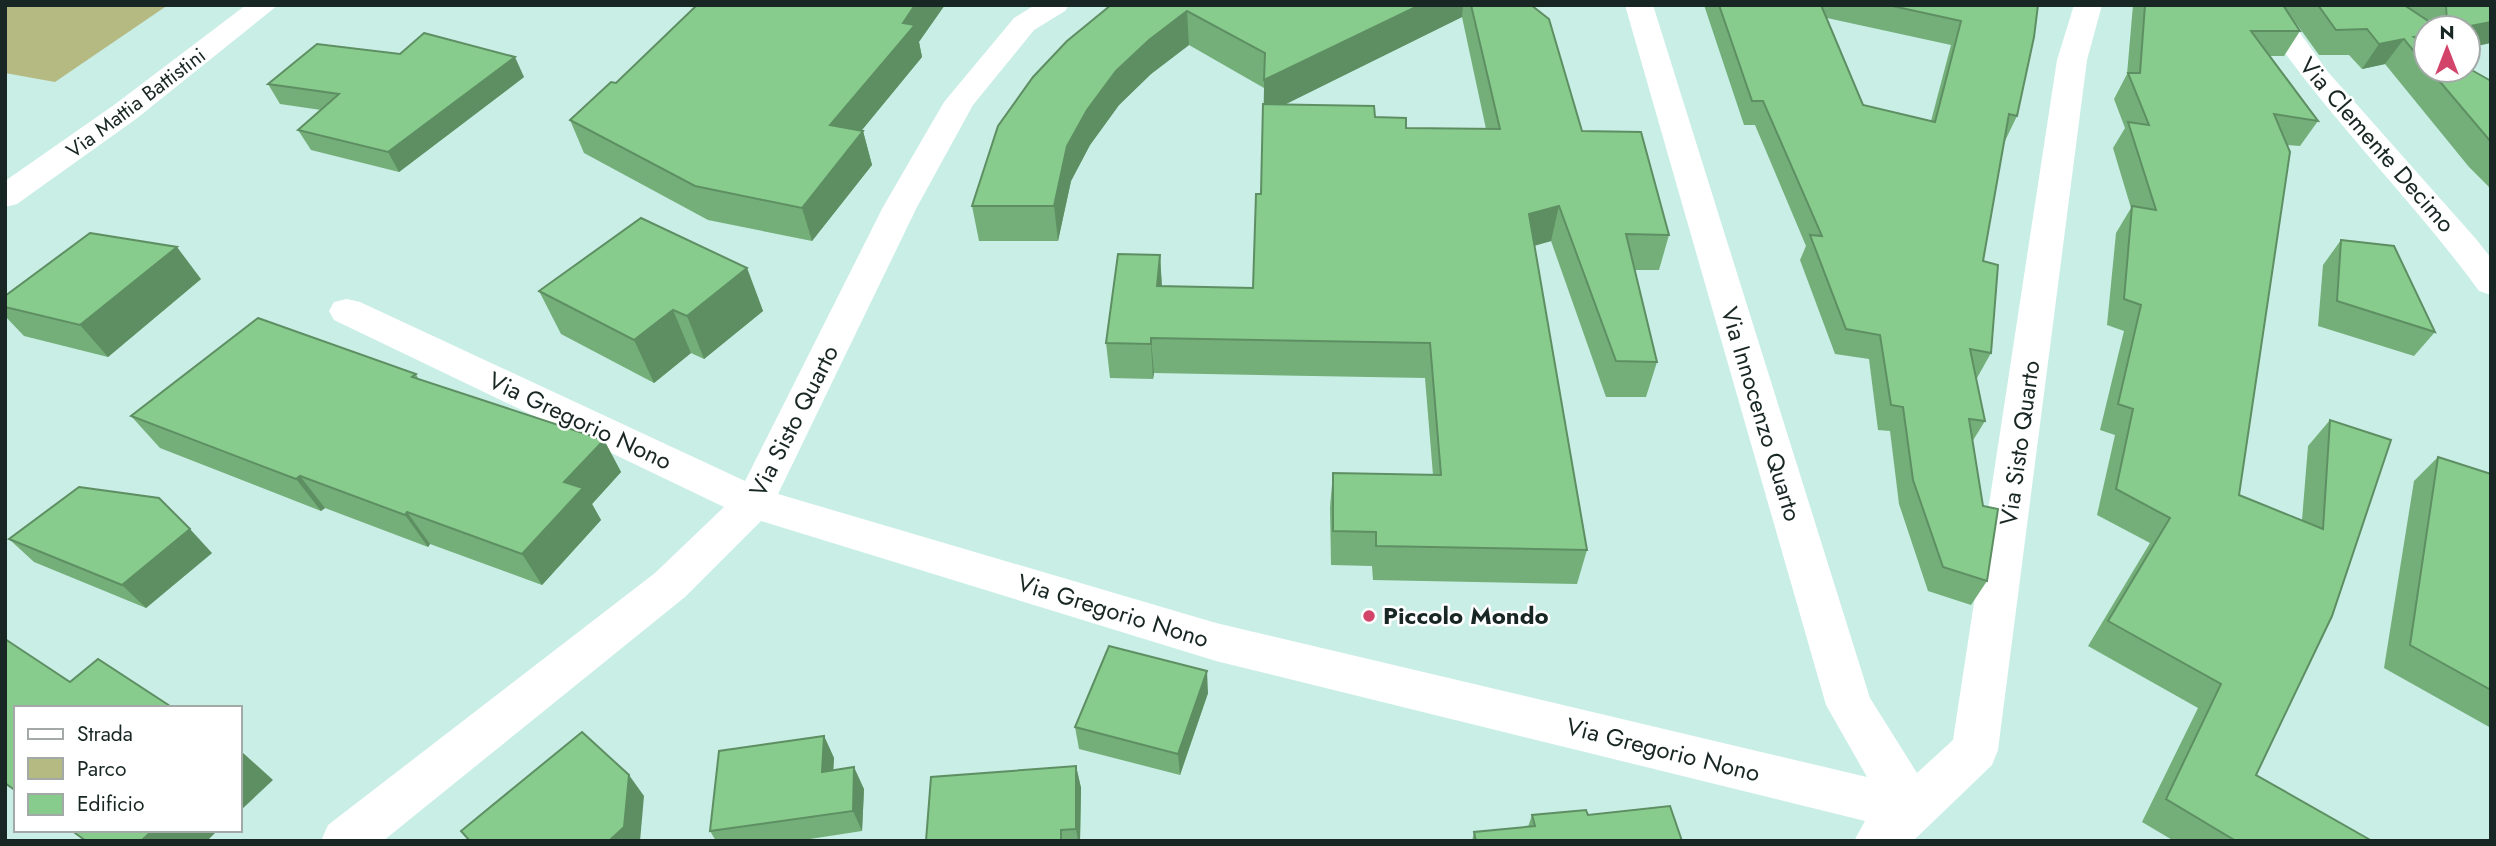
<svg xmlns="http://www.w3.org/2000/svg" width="2496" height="846" font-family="Jost,sans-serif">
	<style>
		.green { fill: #b5ba83 }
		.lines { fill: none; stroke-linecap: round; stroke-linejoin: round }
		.street { fill: #fff; fill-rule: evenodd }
		.secondary { fill: #fff; fill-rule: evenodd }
		.wall { fill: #74af79; fill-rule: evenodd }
		.shaded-wall { fill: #5e8f63 }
		.building { fill: #87cc8d; stroke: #5e8f63; stroke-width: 2 }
		.poi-dot { fill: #d3446b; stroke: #fff; stroke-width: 2.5 }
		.labels { text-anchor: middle; stroke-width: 5; stroke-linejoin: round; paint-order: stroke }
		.far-street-label { font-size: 21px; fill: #192724; stroke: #fff }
		.street-label { font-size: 24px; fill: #192724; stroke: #fff }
		.poi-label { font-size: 24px; font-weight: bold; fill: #192724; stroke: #fff; text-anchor: start }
	</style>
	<rect width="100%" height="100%" fill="#c9eee6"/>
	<!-- green -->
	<polygon class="green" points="5,5 168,5 55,82 5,73"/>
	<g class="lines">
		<!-- street -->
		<g class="street">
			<polygon points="1035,5 1069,5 1065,11 1034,30 973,105 917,207 778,494 1216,623 1867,777 1826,705 1625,5 1653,5 1870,698 1917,773 1953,740 2057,60 2074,5 2102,5 2087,60 1998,750 1992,765 1913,841 1854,841 1865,821 1216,661 761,521 685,597 383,841 321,841 328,825 655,573 724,507 334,320 329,311 334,302 347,299 360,302 745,481 883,207 944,102 1014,18"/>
			<path d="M 2252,5 L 2280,5 L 2328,72 L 2476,239 L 2491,258 L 2491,295 L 2479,291 C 2407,192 2318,109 2252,5 Z"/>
		</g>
		<!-- secondary -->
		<polygon class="secondary" points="246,5 278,5 136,119 17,204 5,207 5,181 114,105"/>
	</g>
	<!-- wall -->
	<g class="wall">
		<path d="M 1111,5 L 1531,5 L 1582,131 L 1669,235 L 1659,270 L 1635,270 L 1657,362 L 1646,397 L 1606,397 L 1551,241 L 1534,246 L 1587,550 L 1577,584 L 1373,580 L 1372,566 L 1331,565 L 1330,507 L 1333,473 L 1433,475 L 1425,378 L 1154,373 L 1153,379 L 1110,378 L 1106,343 L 1160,255 L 1162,287 L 1253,288 L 1261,194 L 1264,88 L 1189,45 L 1151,74 L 1119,105 L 1090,145 L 1071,181 L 1058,241 L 979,241 L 972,206 ZM 1462,17 L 1486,129 L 1406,128 L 1375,117 L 1285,104 Z"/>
		<path d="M 1704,5 L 2038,5 L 2017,116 L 2005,141 L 2004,140 L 1983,261 L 1991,353 L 1977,378 L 1976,377 L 1985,421 L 1972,442 L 1987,581 L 1971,605 L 1928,591 L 1899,504 L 1890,431 L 1878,430 L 1869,359 L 1835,354 L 1800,260 L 1806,246 L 1755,125 L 1744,125 ZM 1827,18 L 1951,45 L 1931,121 L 1863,105 Z"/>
		<polygon points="2133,5 2283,5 2300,31 2284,56 2270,56 2318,121 2300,146 2287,145 2239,495 2302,520 2308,446 2330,420 2391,440 2256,775 2372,841 2174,841 2142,822 2198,708 2088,646 2150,543 2097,515 2115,435 2100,430 2124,331 2107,325 2116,233 2131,208 2113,148 2125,128 2114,99 2127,74"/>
		<polygon points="2283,5 2491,5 2491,43 2426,28 2426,70 2468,70 2491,81 2491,189 2469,167 2385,64 2362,69 2349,55 2319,55"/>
		<polygon points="919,42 922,57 861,131 863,131 872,165 812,241 708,220 584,153 570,120 616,83"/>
		<polygon points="524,77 399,172 311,150 298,130 321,110 280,104 268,84"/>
		<polygon points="2341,240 2435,332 2414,356 2318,326 2323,265"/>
		<polygon points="747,268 763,311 704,359 691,353 654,383 561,334 539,291"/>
		<polygon points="201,279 108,357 24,336 5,316 5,296"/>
		<polygon points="416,374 419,380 604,440 621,472 592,504 601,520 542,585 430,544 428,547 325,508 321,511 160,448 131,416"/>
		<polygon points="2438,457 2491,474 2491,728 2384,668 2414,481"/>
		<polygon points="9,539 212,553 146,608 34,562"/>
		<polygon points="1208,693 1180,775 1079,749 1075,727"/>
		<polygon points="824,736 834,758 833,770 864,789 862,831 797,841 716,841 710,831"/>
		<polygon points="1076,766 1081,788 1080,841 926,841"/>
		<polygon points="1532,815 1588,815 1682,841 1472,841 1474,832 1528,827"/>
	</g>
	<!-- shaded-wall -->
	<g class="shaded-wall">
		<polygon points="915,5 945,5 919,42 922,57 839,158 830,125"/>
		<polygon points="1420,5 1463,5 1462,17 1264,115 1264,80"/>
		<polygon points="1187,11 1189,45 1151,74 1119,105 1090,145 1071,181 1058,241 1054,206 1067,146 1087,110 1116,71 1149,40"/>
		<polygon points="2491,22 2491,43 2468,48 2468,28 2460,28"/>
		<polygon points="2426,35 2426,56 2414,37"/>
		<polygon points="2404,39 2385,64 2362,69 2379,44"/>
		<polygon points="515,57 524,77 399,172 388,152"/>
		<polygon points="863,131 872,165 812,241 802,208"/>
		<polygon points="1559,206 1551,241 1522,249 1529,214"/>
		<polygon points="177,247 201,279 108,357 80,325"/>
		<polygon points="1160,255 1162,290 1157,286"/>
		<polygon points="747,268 763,311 704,359 687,316"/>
		<polygon points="673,310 691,353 654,383 634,340"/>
		<polygon points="1151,338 1154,373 1153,379 1151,344"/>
		<polygon points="604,440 621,472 592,504 601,520 542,585 522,554 564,482"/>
		<polygon points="300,476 325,508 321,511 296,479"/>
		<polygon points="407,512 430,544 428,547 405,515"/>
		<polygon points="190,529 212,553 146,608 122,585"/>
		<polygon points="1207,671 1208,693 1180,775 1178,754"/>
		<polygon points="824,736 834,758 832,793 822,772"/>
		<polygon points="242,752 273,780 240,811 240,754"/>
		<polygon points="1076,766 1081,788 1080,841 1078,841 1076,829"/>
		<polygon points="854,767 864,789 862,831 853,811"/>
		<polygon points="629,775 644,796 640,841 609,841"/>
		<polygon points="153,830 218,830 207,841 141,841"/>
	</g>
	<!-- building -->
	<g class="building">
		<polygon points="697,5 915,5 903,23 915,25 830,125 863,131 802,208 695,186 570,120 611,82 616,83"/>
		<polygon points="1111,5 1420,5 1264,80 1265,53 1187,11 1149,40 1116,71 1087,110 1067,146 1054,206 972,206 998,126 1033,77 1067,41"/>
		<polygon points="1471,5 1531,5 1549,19 1582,131 1641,132 1669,235 1626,234 1657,362 1616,361 1559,206 1529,214 1587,550 1376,546 1376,532 1333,531 1333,473 1441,475 1430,343 1151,338 1151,344 1106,343 1118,254 1160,255 1157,286 1253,288 1256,194 1261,194 1263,104 1374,106 1375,117 1406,118 1406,128 1500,129"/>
		<polygon points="1719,5 1821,5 1863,105 1935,122 1961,21 1888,5 2038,5 2034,37 2017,116 2009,114 1983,261 1998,265 1991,353 1970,349 1985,421 1969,419 1983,506 1998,509 1987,581 1943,567 1913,480 1903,407 1891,405 1880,335 1846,329 1810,235 1822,236 1763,101 1752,101"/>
		<polygon points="2145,5 2283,5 2300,31 2251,31 2318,121 2274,114 2290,152 2239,495 2323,529 2330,420 2391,440 2332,616 2256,775 2372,841 2236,841 2166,799 2221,684 2108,621 2170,518 2116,489 2133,409 2118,404 2141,305 2124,299 2132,206 2156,210 2128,122 2149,125 2128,73 2140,73"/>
		<polygon points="2318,5 2404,5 2433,24 2444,27 2447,25 2446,5 2491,5 2491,22 2460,28 2426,28 2426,35 2414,37 2426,44 2426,66 2404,39 2379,44 2367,29 2336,30"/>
		<polygon points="424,33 515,57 388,152 298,130 339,94 268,84 317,44 400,54"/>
		<polygon points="2468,68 2491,81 2491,142 2430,70 2468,70"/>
		<polygon points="641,218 747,268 687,316 673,310 634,340 539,291"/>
		<polygon points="90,233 177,247 80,325 5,307 5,296"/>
		<polygon points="2341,240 2394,246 2435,332 2337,301"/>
		<polygon points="258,318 416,374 412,377 604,440 564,482 583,488 522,554 407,512 405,515 300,476 296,479 131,416"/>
		<polygon points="2438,457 2491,474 2491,690 2410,645"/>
		<polygon points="79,487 159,498 190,529 122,585 9,539"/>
		<polygon points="5,639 70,682 98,659 173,708 16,708 16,791 5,783"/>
		<polygon points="1109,646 1207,671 1178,754 1075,727"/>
		<polygon points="582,732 629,775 624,827 609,841 470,841 461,831"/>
		<polygon points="824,736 822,772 854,767 853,811 710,831 719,751"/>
		<polygon points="1076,766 1076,829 1061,830 1061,841 926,841 931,777"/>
		<polygon points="1670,806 1682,841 1476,841 1474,832 1535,826 1532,815 1586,810 1588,815"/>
		<polygon points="71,830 153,830 141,841 86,841"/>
	</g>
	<!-- markers -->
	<circle class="poi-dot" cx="1369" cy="616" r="7"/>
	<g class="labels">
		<!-- far-street labels -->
		<g class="far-street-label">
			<text transform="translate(136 103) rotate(-37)" y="7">Via Mattia Battistini</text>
		</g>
		<!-- street labels -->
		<g class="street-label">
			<text transform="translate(2377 145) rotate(49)" y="8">Via Clemente Decimo</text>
			<text transform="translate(1761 414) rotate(73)" y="8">Via Innocenzo Quarto</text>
			<text transform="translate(580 421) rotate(25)" y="8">Via Gregorio Nono</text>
			<text transform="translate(794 421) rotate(-63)" y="8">Via Sisto Quarto</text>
			<text transform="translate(2020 443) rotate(-82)" y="8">Via Sisto Quarto</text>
			<text transform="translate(1113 611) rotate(17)" y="8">Via Gregorio Nono</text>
			<text transform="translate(1663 750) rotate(14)" y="8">Via Gregorio Nono</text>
		</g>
		<!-- poi labels -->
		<g class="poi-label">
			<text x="1383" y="624">Piccolo Mondo</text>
		</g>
	</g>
	<!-- border -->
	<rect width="2496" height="846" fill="none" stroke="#192724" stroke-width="14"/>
	<!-- legend -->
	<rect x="14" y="706" width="228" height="126" fill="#ffffff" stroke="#a3a9a7" stroke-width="2"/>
	<rect x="28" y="729" width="35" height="10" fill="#ffffff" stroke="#a3a9a7" stroke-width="2"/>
	<text x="77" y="741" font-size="21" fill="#192724">Strada</text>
	<rect x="28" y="758" width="35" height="21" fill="#b5ba83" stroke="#a3a9a7" stroke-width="2"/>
	<text x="77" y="776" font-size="21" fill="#192724">Parco</text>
	<rect x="28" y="794" width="35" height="21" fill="#87cc8d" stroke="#a3a9a7" stroke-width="2"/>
	<text x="77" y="811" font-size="21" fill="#192724">Edificio</text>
	<!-- north arrow -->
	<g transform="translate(2447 49)"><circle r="33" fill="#ffffff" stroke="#a3a9a7" stroke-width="2"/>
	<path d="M0-5L12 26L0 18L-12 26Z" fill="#d3446b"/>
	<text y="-10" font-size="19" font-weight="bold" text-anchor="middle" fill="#192724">N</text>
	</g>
</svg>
